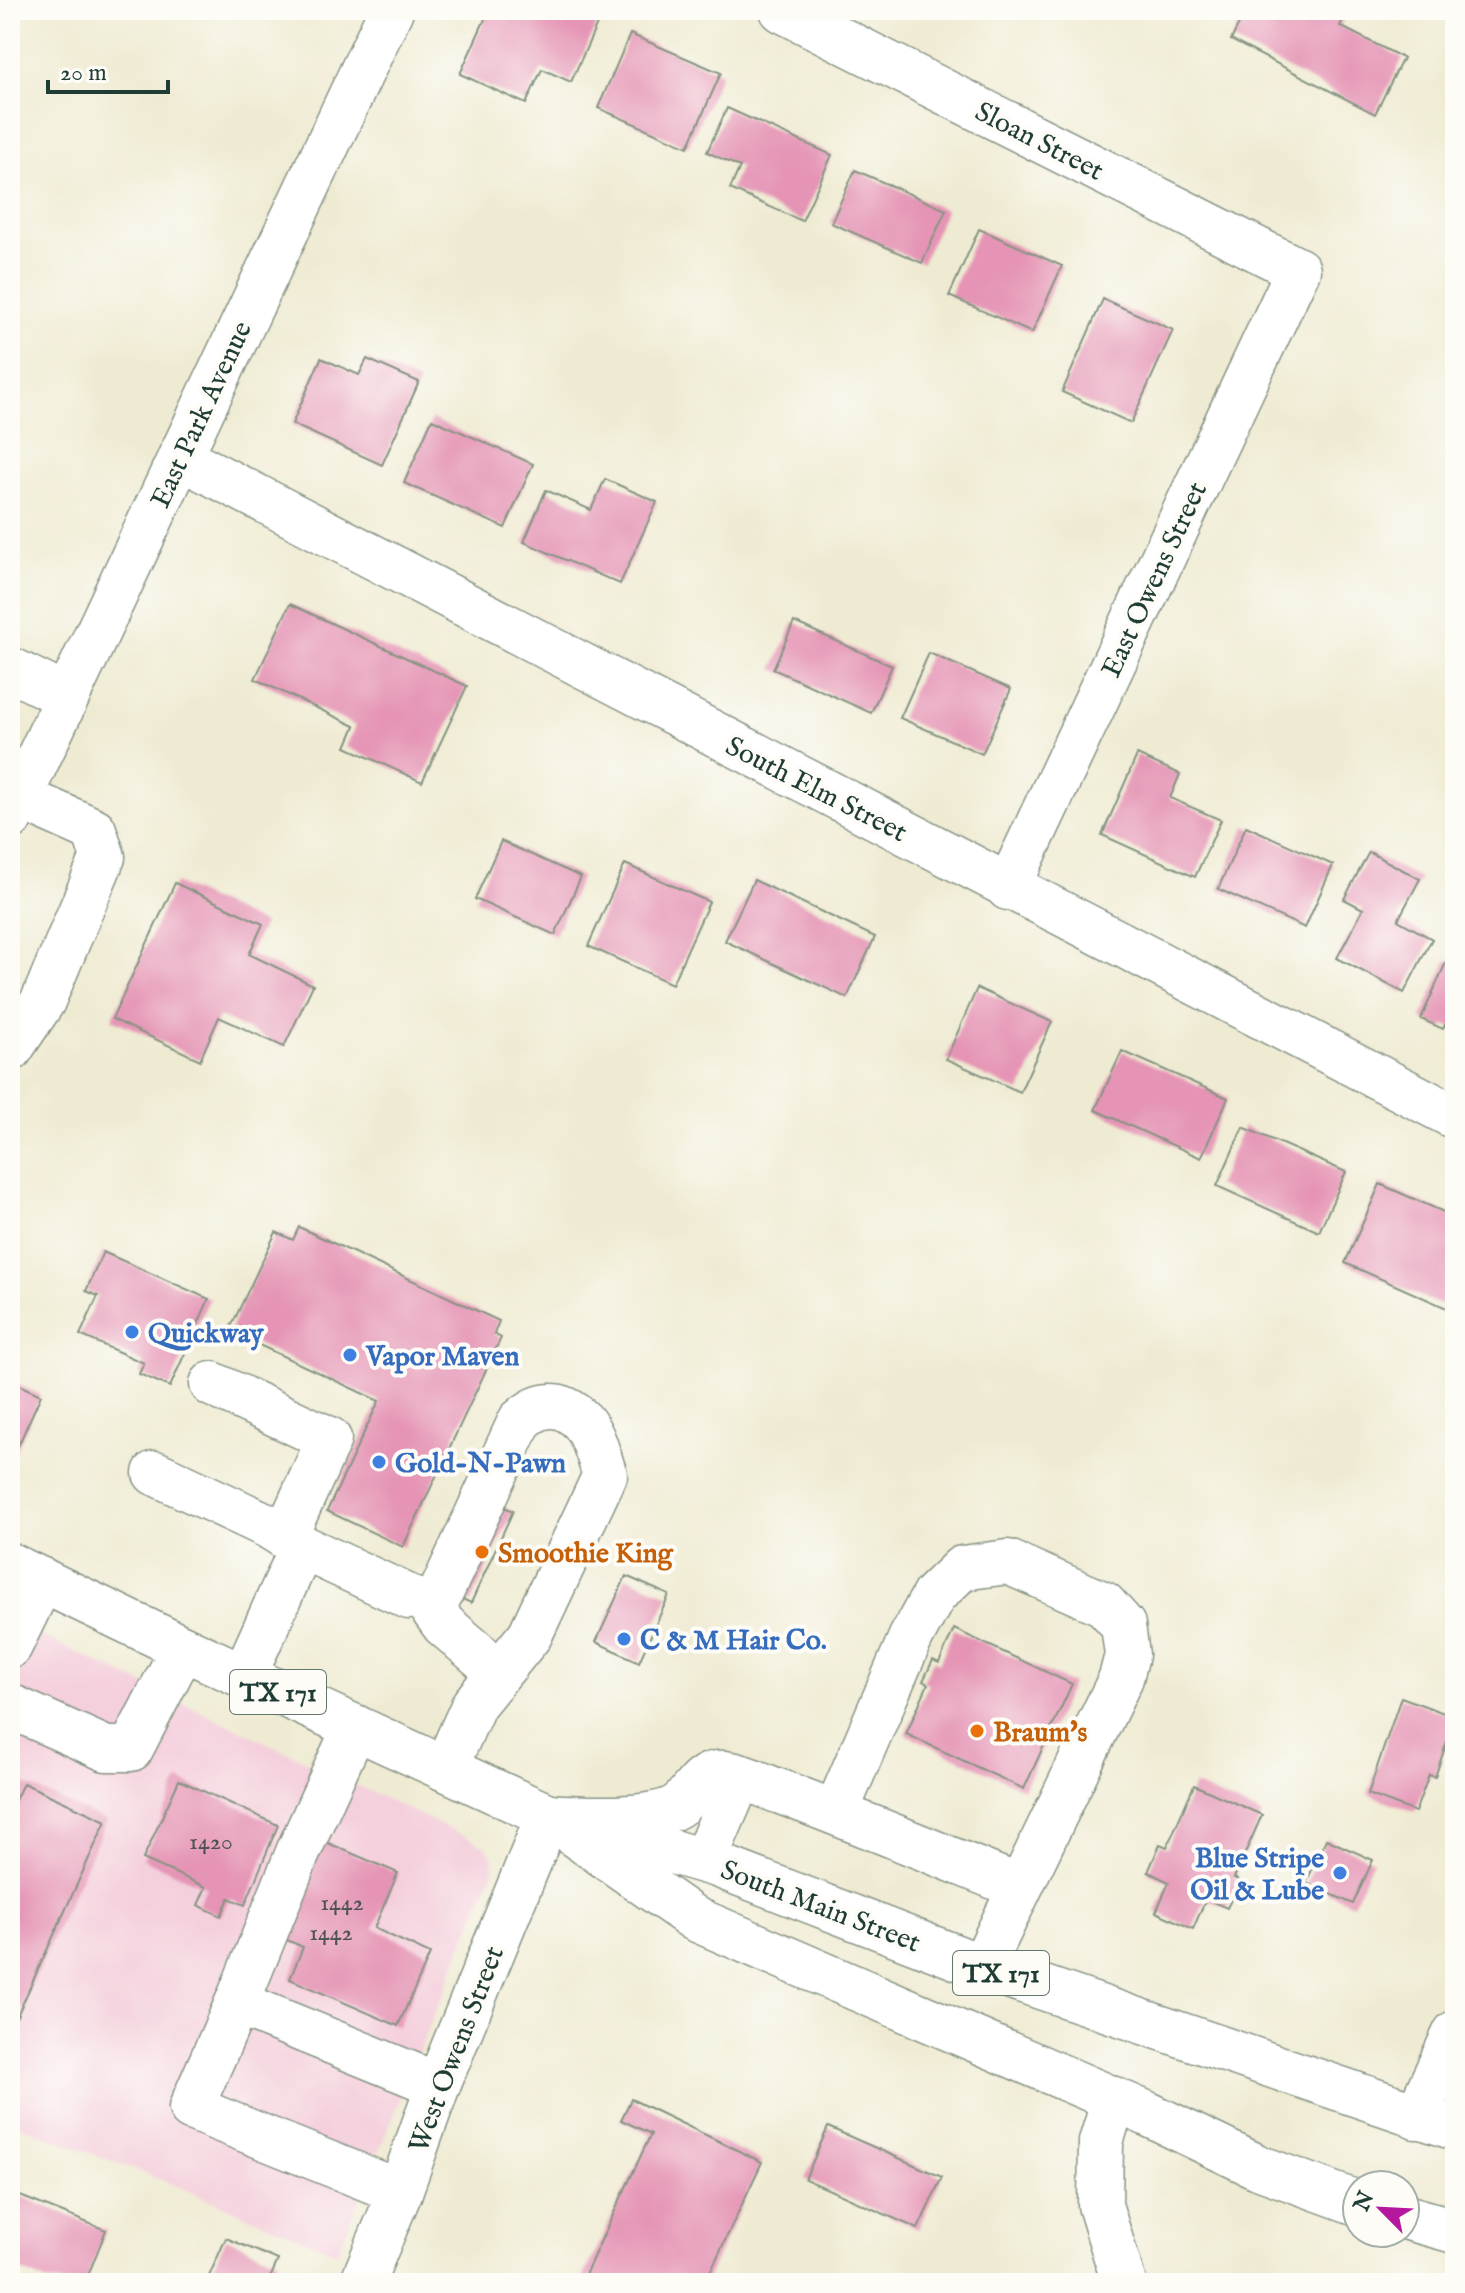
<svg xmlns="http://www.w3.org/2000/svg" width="1465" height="2293" font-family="'IM FELL English',serif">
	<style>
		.built { fill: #f4cfdc }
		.building { fill: #e594b5 }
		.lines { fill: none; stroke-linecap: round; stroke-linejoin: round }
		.minor-casing { stroke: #879484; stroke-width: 47 }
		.major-casing { stroke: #879484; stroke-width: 47 }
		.minor { stroke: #fff; stroke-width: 44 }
		.major { stroke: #fff; stroke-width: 44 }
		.shop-dot { fill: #3f7fe0; stroke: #fdfcf7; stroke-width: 3 }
		.food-dot { fill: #e8710a; stroke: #fdfcf7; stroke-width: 3 }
		.labels { text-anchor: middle; stroke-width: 8; stroke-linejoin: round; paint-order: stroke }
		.number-label { font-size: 24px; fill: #505354 }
		.shield { fill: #fdfcf7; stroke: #62766e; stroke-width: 2 }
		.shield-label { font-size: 26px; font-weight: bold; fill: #1f3d34 }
		.street-label { font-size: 28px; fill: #1f3d34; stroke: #fdfcf7 }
		.shop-label { font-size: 28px; font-weight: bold; fill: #366cbe; stroke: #fdfcf7; text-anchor: start }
		.food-label { font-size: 28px; font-weight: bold; fill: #c56008; stroke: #fdfcf7; text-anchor: start }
	</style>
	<rect width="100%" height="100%" fill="#fdfcf7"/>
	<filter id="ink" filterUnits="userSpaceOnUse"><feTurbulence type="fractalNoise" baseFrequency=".0125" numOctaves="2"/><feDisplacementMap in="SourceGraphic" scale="16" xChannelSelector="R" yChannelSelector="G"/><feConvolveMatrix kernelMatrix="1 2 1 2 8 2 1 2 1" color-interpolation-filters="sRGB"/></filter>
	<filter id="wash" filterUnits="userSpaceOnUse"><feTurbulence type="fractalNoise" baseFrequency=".006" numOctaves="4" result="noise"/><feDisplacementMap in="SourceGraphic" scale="32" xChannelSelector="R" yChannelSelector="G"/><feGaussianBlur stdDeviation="1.8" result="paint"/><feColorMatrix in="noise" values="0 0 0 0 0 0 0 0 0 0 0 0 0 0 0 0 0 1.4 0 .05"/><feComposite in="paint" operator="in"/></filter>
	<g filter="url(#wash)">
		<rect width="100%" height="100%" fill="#efebd3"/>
		<!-- built -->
		<polygon class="built" points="10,1621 473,1840 487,1848 493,1857 494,1869 489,1881 337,2253 169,2183 10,2122"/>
		<g id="blocks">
			<!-- building -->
			<g class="building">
				<polygon points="489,10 596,10 602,13 571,82 542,69 526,104 460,74"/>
				<polygon points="1246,10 1254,10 1274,21 1280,10 1348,10 1340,26 1403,58 1375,114 1231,40"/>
				<polygon points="630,34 721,73 688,147 598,108"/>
				<polygon points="727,108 832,155 802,221 730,189 740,167 707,152"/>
				<polygon points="855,170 946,210 922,263 831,223"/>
				<polygon points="979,229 1062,266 1032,333 949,296"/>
				<polygon points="1103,299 1173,330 1131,423 1062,392"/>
				<polygon points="321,358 359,375 367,359 419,382 382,465 292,424"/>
				<polygon points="432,419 533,464 505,528 404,483"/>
				<polygon points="605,479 657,502 620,584 524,542 546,490 591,510"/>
				<polygon points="290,604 467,686 422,782 346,747 355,726 255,679"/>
				<polygon points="794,622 892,666 871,713 773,669"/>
				<polygon points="929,653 1011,689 982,754 900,718"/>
				<polygon points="1137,755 1180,774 1170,798 1221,820 1195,877 1102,835"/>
				<polygon points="1246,826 1333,865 1305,928 1218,889"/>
				<polygon points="501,841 581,877 555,935 475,899"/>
				<polygon points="1369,852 1420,879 1398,920 1432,939 1404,993 1337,958 1363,909 1344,899"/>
				<polygon points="625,864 709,902 672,984 588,946"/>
				<polygon points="754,880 875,937 847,998 725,941"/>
				<polygon points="175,883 263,924 249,954 313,985 284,1047 219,1017 200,1060 112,1019"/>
				<polygon points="1447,960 1455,963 1455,1029 1445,1025 1443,1029 1421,1019"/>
				<polygon points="977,988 1052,1022 1020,1092 946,1059"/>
				<polygon points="1122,1051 1228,1098 1201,1158 1095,1110"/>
				<polygon points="1243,1127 1346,1172 1319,1232 1217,1186"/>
				<polygon points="1380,1184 1455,1217 1455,1301 1451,1310 1345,1263"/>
				<polygon points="299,1227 499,1321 494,1334 501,1338 403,1547 327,1511 379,1401 229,1331 276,1232 293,1240"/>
				<polygon points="103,1252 209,1299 170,1387 139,1374 144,1363 80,1335 98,1296 86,1291"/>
				<polygon points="10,1381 41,1395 10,1464"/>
				<polygon points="494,1502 513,1511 471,1603 451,1594"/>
				<polygon points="626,1576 669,1595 639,1662 596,1642"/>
				<polygon points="954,1629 1072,1684 1024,1789 906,1734 928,1684 923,1681 933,1660 939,1663"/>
				<polygon points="1401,1697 1455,1717 1435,1777 1429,1775 1415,1812 1368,1794"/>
				<polygon points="179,1780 278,1825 245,1905 229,1898 221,1916 198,1905 206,1887 143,1859"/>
				<polygon points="23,1783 106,1821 16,2018 10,2015 10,1811"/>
				<polygon points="1194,1785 1262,1815 1234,1878 1240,1881 1227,1908 1206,1899 1193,1929 1156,1912 1169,1882 1148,1872 1160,1844 1167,1847"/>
				<polygon points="1326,1839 1373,1860 1353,1904 1306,1883"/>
				<polygon points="321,1840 398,1873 374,1928 430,1954 398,2026 290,1979 303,1947 278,1936"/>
				<polygon points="631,2099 762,2162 705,2283 581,2283 651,2134 621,2120"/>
				<polygon points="828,2127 942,2177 918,2229 805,2179"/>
				<polygon points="10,2192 106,2230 85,2283 50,2283 10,2267"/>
				<polygon points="226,2238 278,2260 268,2283 206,2283"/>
			</g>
		</g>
	</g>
	<g filter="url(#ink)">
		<use href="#blocks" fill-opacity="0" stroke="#879484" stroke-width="2"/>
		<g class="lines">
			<!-- minor casing -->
			<g class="minor-casing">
				<g id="minor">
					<polyline points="782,10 1298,270 1008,888"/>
					<polyline points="180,457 1455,1117"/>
					<polyline points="10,669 67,697"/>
					<polyline points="10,818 391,10"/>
					<polyline points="10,1050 43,1001 103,857 94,830 20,797"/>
					<polyline points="212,1384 329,1439 285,1537"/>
					<polyline points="155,1473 268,1526 302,1547 409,1597"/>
					<polyline points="10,1646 42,1580"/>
					<polyline points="244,1676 302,1547"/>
					<polyline points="10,1706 106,1749 131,1749 183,1648"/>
					<polyline points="355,1727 299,1850 237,2003 191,2108 400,2192"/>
					<path d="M 445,1769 L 474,1704 L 530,1635 L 605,1475 C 599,1458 594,1434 582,1421 C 561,1400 540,1402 520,1421 L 433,1610 L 444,1625 L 499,1672"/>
					<polyline points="836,1812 911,1637 934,1595 962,1568 1008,1562 1104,1604 1123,1625 1127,1655 1121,1678 982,1967"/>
					<polyline points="704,1861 740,1777"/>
					<polyline points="237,2003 438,2085"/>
					<polyline points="1114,2100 1101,2142 1100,2205 1124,2283"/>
					<polyline points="1416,2117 1455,2033"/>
					<path d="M 362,2283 L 400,2192 L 438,2085 L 548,1816 C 577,1818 657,1823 680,1804 C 692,1794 699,1775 717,1773 C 732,1770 766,1787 781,1792 C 861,1822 940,1855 1019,1887"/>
				</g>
			</g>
			<!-- major casing -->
			<g class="major-casing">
				<g id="major">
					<polyline points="10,1565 183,1648 548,1816 717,1865 982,1967 1455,2128"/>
					<polyline points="576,1836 695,1919 1148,2114 1258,2167 1357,2203"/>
					<polyline points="1405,2217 1455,2231"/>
				</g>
			</g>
			<!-- minor -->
			<use href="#minor" class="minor"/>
			<!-- major -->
			<use href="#major" class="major"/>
		</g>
	</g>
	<!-- markers -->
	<g class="shop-dot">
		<circle cx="132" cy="1332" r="8"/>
		<circle cx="350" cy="1355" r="8"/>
		<circle cx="379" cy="1462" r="8"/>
		<circle cx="624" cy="1639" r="8"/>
		<circle cx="1340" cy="1873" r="8"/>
	</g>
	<g class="food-dot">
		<circle cx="482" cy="1552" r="8"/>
		<circle cx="977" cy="1731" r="8"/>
	</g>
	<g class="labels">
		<!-- number labels -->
		<g class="number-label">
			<text x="211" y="1849">1420</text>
			<text x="342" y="1910">1442</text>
			<text x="331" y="1940">1442</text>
		</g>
		<!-- shield labels -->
		<g class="shield">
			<rect x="230" y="1670" width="96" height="44" rx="6"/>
			<rect x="953" y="1951" width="96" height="44" rx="6"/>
		</g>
		<g class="shield-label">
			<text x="278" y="1701">TX 171</text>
			<text x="1001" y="1982">TX 171</text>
		</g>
		<!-- street labels -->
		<g class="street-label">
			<text transform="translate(1040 140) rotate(27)" y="10">Sloan Street</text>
			<text transform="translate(200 414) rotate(-65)" y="10">East Park Avenue</text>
			<text transform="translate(1153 579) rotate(-65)" y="10">East Owens Street</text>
			<text transform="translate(817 788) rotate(27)" y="10">South Elm Street</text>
			<text transform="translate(821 1905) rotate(21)" y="10">South Main Street</text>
			<text transform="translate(455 2049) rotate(-69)" y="10">West Owens Street</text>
		</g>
		<!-- shop labels -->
		<g class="shop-label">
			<text x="148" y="1342">Quickway</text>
			<text x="366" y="1365">Vapor Maven</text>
			<text x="395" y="1472">Gold-N-Pawn</text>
			<text x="640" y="1649">C &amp; M Hair Co.</text>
			<text x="1324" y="1867" text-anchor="end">Blue Stripe<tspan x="1324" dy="32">Oil &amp; Lube</tspan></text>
		</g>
		<!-- food labels -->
		<g class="food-label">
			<text x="498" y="1562">Smoothie King</text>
			<text x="993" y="1741">Braum's</text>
		</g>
	</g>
	<!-- margin -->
	<rect width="1465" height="2293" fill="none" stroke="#fdfcf7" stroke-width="40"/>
	<!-- north arrow -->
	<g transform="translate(1381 2209) rotate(294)"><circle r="38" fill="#fdfcf7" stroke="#a4b0a9" stroke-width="2"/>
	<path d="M0-6L14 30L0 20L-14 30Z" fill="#b5179e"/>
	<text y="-12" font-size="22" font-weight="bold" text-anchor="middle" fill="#1f3d34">N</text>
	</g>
	<!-- scale -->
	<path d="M48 80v12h120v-12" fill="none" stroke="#1f3d34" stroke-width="4"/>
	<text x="60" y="80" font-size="24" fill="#1f3d34" stroke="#fdfcf7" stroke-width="6" paint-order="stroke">20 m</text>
</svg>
